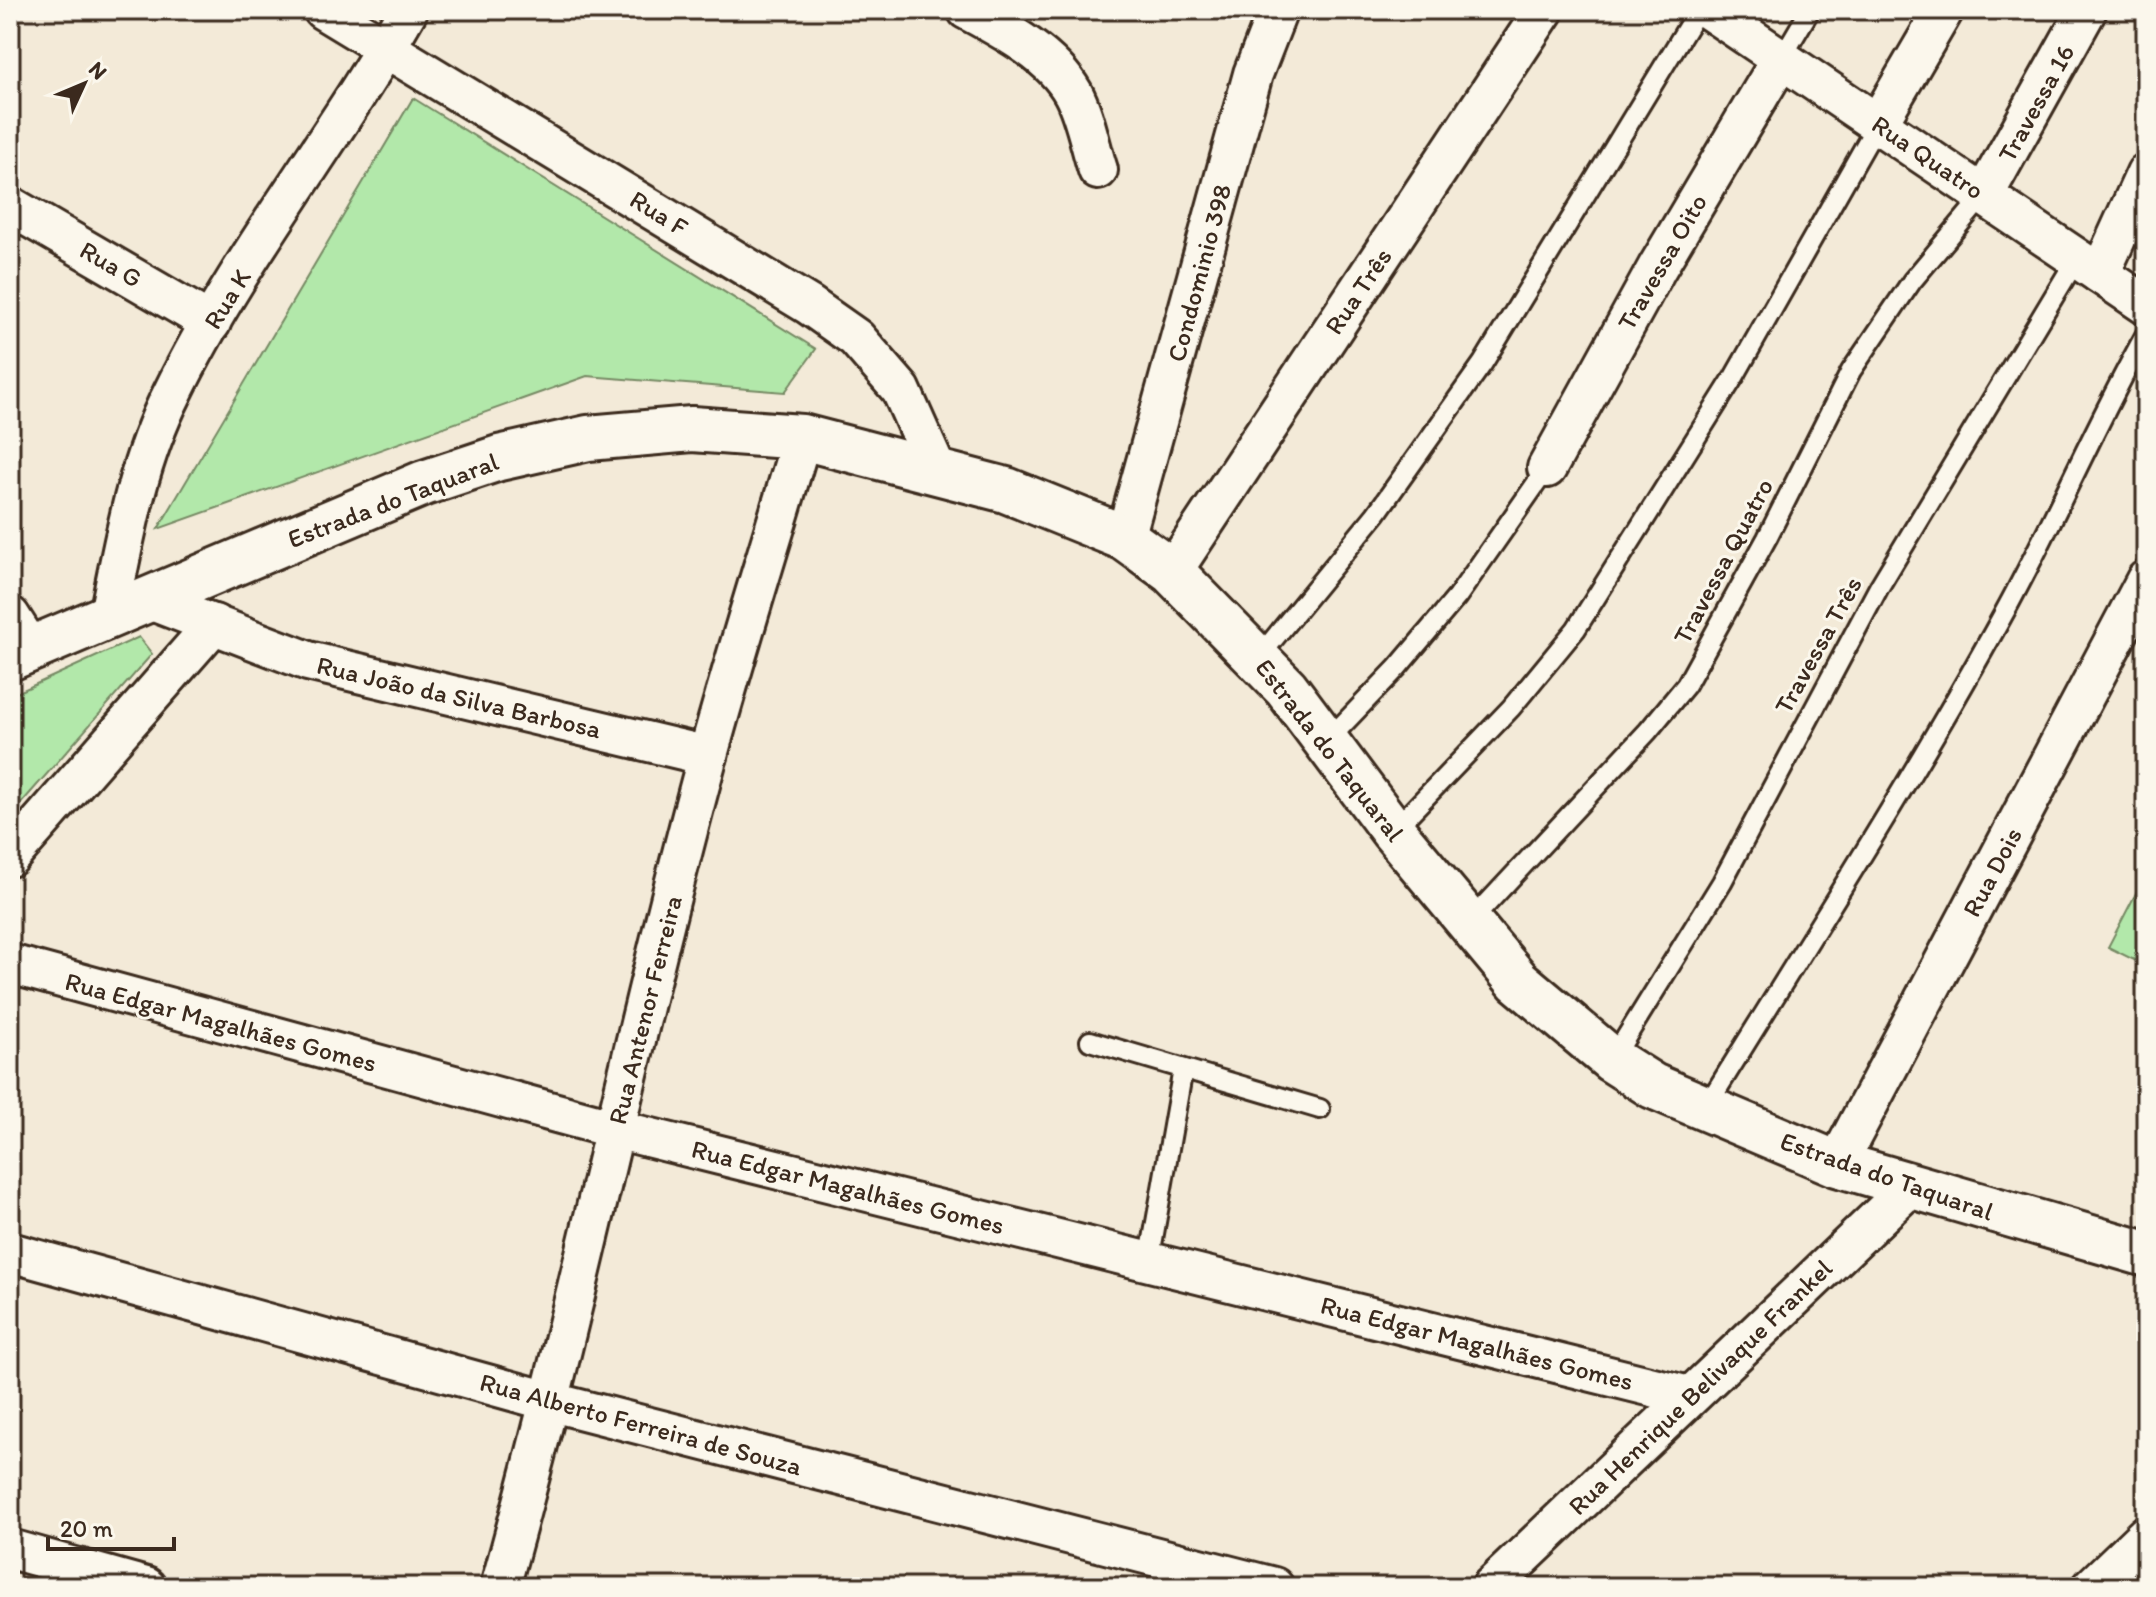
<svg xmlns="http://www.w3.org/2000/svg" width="2156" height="1597" font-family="Itim,sans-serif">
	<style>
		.green { fill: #b2e8aa; stroke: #768964; stroke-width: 2 }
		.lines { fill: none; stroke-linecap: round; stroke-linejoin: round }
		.service-casing { stroke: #3b2a1e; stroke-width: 24 }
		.minor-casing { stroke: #3b2a1e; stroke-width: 44 }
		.tertiary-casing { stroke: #3b2a1e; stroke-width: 50 }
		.service { stroke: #fbf7ec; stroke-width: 18 }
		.minor { stroke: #fbf7ec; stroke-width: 38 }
		.tertiary { stroke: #fbf7ec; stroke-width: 44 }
		.labels { text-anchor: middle; stroke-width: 6; stroke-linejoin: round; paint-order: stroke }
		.street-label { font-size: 26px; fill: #3b2a1e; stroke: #fbf7ec }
	</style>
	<rect width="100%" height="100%" fill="#f3ead8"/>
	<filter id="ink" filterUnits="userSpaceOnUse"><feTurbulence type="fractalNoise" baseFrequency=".0125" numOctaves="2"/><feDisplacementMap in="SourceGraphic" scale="16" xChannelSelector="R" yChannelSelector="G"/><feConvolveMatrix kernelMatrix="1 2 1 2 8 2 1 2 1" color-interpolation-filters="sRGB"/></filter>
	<g filter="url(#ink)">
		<!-- green -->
		<g class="green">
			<polygon points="413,98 816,349 785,392 587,376 158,529"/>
			<polygon points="139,637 152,654 10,816 10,696"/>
			<polygon points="2146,874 2146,966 2108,947"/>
		</g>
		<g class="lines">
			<!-- service casing -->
			<g class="service-casing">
				<g id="service">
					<polyline points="1781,59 1810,10"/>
					<polyline points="1259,657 1376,514 1483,363 1698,10"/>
					<polyline points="1327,741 1397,668 1457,597 1547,468"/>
					<polyline points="1393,831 1511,708 1576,629 1734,377 1878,123"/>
					<polyline points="1470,922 1648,731 1686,685 1767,538 1851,371 1912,281 1984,195"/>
					<polyline points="1090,1041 1320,1109"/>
					<polyline points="1612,1060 1722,882 1879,587 2077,258"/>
					<path d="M 1705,1109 C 1806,945 1910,784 2003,615 C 2054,523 2094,426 2146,334"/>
					<polyline points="1149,1262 1183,1069"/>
				</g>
			</g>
			<!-- minor casing -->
			<g class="minor-casing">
				<g id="minor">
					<polyline points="323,10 809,305 856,338 901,390 938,473"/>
					<path d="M 967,10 C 1004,30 1052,55 1073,93 C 1085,115 1090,146 1098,170"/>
					<polyline points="1709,10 2146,305"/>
					<polyline points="1878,123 1944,10"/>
					<polyline points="1984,195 2087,10"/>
					<polyline points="10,206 211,323"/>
					<polyline points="2100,274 2146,173"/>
					<polyline points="1547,468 1657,268 1781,59"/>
					<polyline points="1125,538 1253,74 1278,10"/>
					<polyline points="1172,572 1544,10"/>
					<polyline points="147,599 308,661 708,756"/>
					<path d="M 109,615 C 124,540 137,463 172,394 C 238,259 334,140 408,10"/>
					<polyline points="10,616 31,649"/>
					<polyline points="10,857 214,624"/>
					<polyline points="10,964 615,1129 1689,1396"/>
					<polyline points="1837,1164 2146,580"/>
					<polyline points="10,1252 552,1402 1274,1587"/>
					<polyline points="10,1549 146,1587"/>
					<path d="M 500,1587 C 577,1312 633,1031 708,755 C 737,649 771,543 802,437"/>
					<polyline points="1491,1587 1910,1187"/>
					<polyline points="2092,1587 2146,1535"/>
				</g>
			</g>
			<!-- tertiary casing -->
			<g class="tertiary-casing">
				<polyline id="tertiary" points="10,658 424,483 499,458 588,438 692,429 802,437 1006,490 1125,538 1172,572 1286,688 1393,831 1518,981 1612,1060 1653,1086 1837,1164 2146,1254"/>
			</g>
			<!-- service -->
			<use href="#service" class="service"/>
			<!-- minor -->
			<use href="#minor" class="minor"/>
			<!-- tertiary -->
			<use href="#tertiary" class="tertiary"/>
		</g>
	</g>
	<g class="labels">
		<!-- street labels -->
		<g class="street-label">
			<text transform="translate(2036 103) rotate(-61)" y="9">Travessa 16</text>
			<text transform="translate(1928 157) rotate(34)" y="9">Rua Quatro</text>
			<text transform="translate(659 213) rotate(32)" y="9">Rua F</text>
			<text transform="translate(1662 262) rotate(-60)" y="9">Travessa Oito</text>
			<text transform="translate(111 264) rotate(30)" y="9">Rua G</text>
			<text transform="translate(1199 273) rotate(-75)" y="9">Condominio 398</text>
			<text transform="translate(1358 291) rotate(-56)" y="9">Rua Três</text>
			<text transform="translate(227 299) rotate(-58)" y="9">Rua K</text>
			<text transform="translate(393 500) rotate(-21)" y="9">Estrada do Taquaral</text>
			<text transform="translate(1723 561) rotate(-62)" y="9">Travessa Quatro</text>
			<text transform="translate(1818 645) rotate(-61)" y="9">Travessa Três</text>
			<text transform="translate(459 697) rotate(13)" y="9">Rua João da Silva Barbosa</text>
			<text transform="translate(1330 750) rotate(52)" y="9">Estrada do Taquaral</text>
			<text transform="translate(1992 872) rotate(-62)" y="9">Rua Dois</text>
			<text transform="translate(645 1010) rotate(-76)" y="9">Rua Antenor Ferreira</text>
			<text transform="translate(221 1022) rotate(15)" y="9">Rua Edgar Magalhães Gomes</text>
			<text transform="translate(1887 1176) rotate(19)" y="9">Estrada do Taquaral</text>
			<text transform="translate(848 1187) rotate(14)" y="9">Rua Edgar Magalhães Gomes</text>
			<text transform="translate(1477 1343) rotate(14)" y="9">Rua Edgar Magalhães Gomes</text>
			<text transform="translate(1700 1387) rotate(-44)" y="9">Rua Henrique Belivaque Frankel</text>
			<text transform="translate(641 1424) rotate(15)" y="9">Rua Alberto Ferreira de Souza</text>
		</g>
	</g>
	<!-- margin -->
	<rect width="2156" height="1597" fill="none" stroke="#fbf7ec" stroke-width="40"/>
	<rect x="20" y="20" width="2116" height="1557" fill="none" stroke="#3b2a1e" stroke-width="3" filter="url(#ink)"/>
	<!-- north arrow -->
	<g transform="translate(84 84) rotate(46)" stroke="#fbf7ec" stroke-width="6" paint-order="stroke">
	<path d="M0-6L14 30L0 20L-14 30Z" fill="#3b2a1e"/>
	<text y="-12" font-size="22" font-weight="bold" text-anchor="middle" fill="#3b2a1e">N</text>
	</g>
	<!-- scale -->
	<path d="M48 1537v12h126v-12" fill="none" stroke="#3b2a1e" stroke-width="4"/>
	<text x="60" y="1537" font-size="24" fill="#3b2a1e" stroke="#fbf7ec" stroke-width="6" paint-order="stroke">20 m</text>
</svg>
